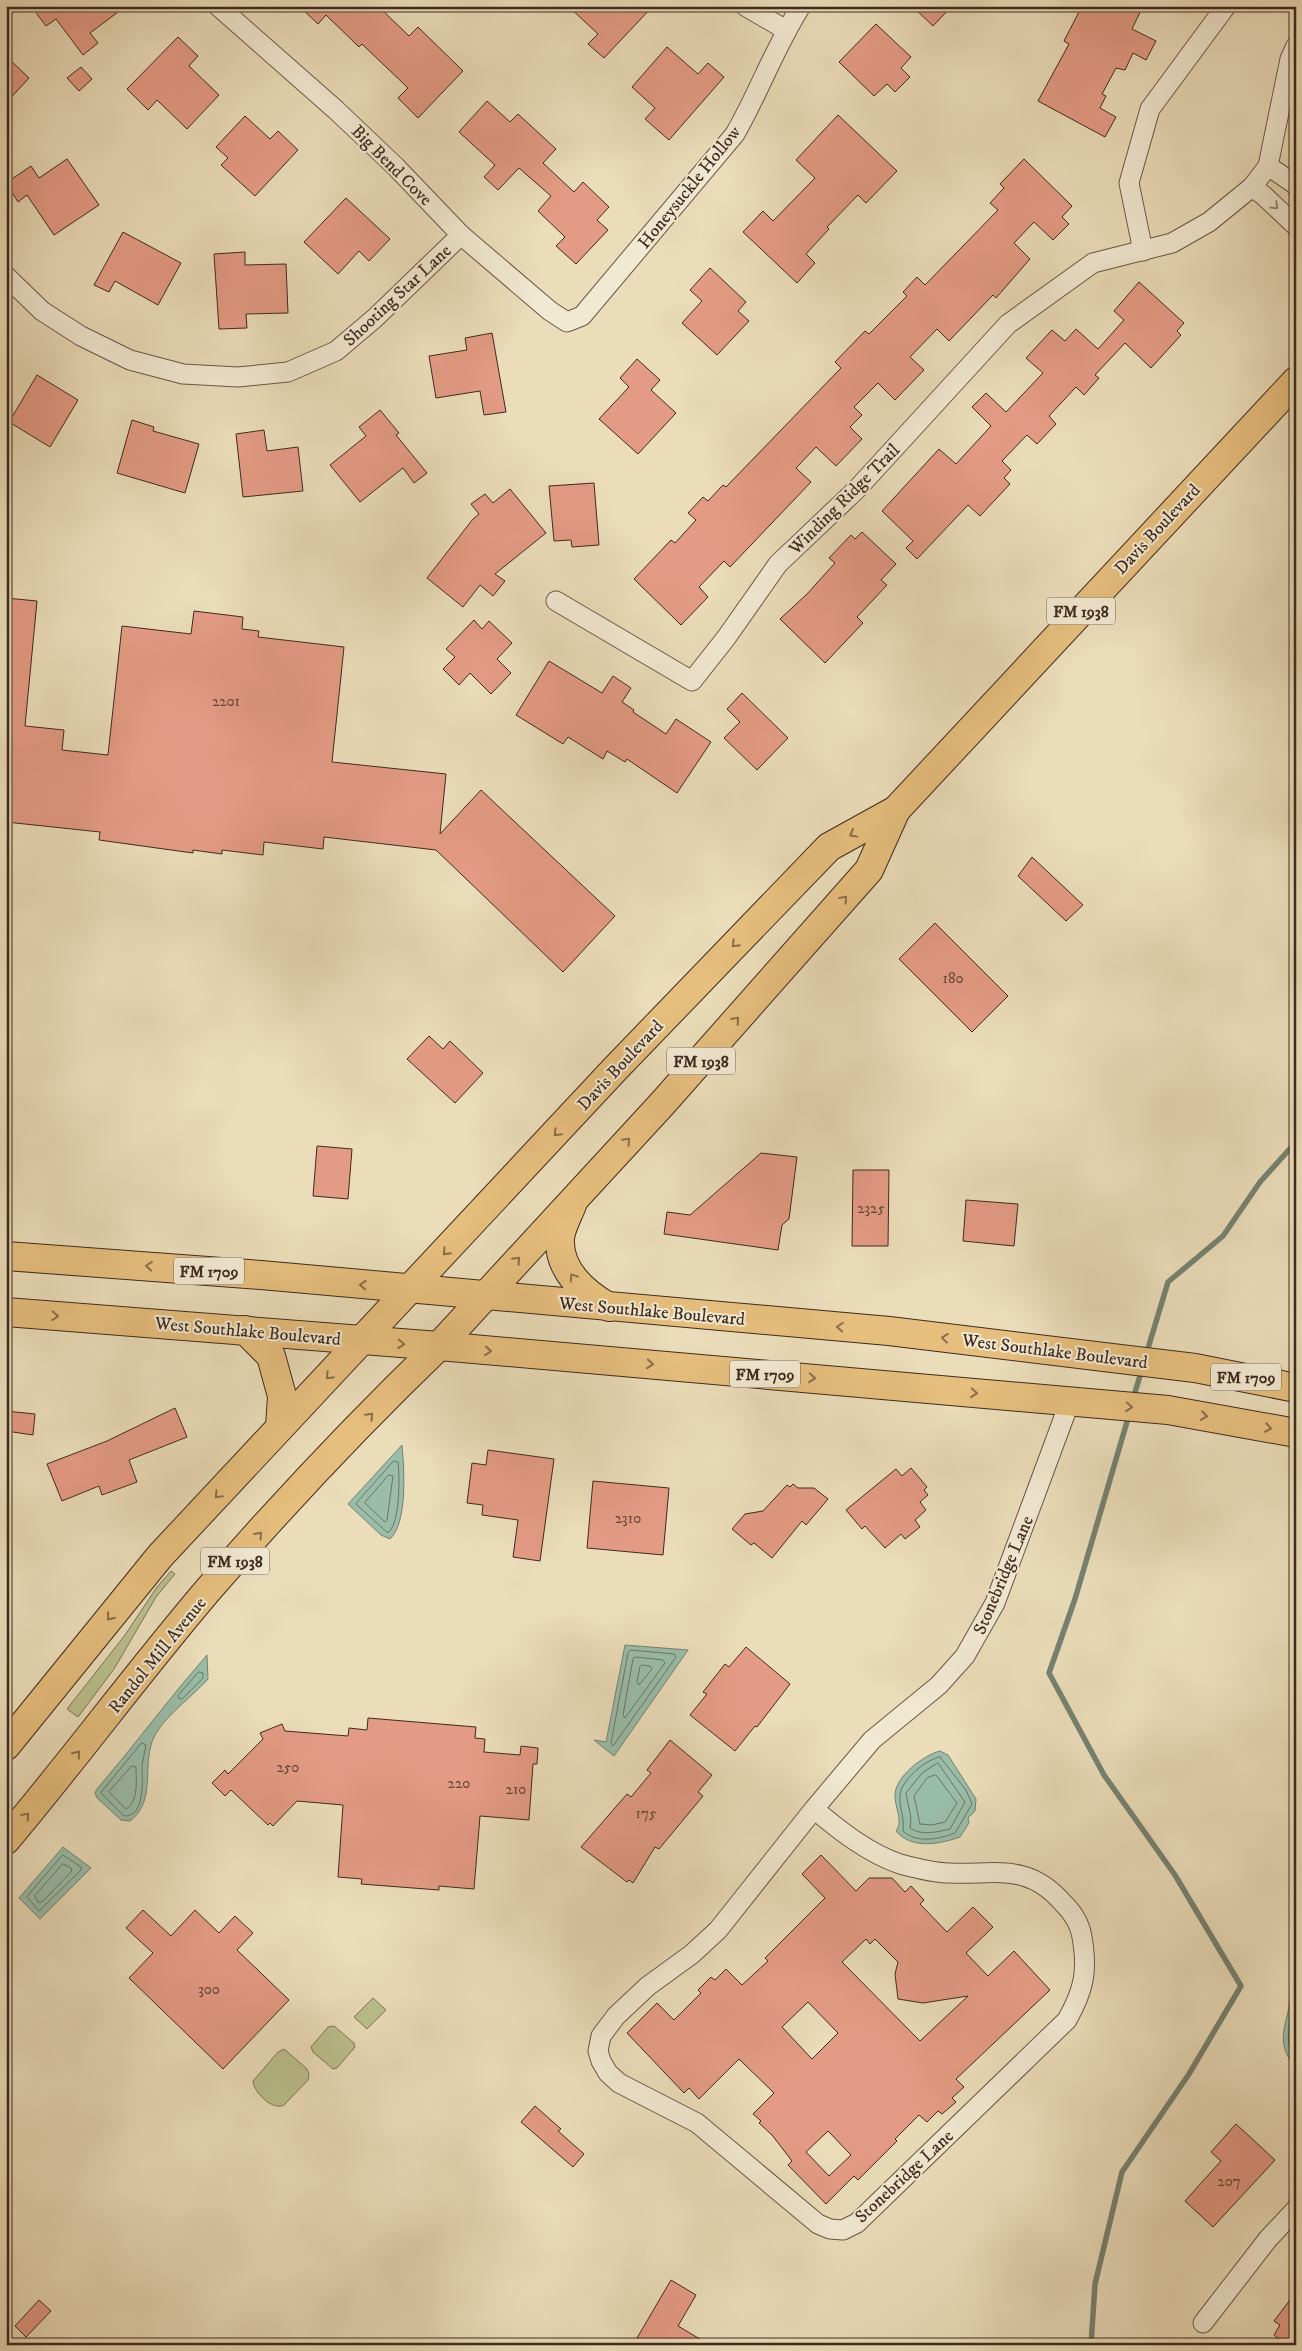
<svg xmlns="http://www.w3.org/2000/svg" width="1302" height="2351" font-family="'IM FELL DW Pica',serif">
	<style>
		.green { fill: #bbc08d; stroke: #7c7556 }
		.water { fill: #99bda9; stroke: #758271 }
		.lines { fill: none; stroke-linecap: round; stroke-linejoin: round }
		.shore { stroke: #6c7464; stroke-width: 1 }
		.stream { stroke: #758271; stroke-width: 5.5 }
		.building { fill: #e49b85; stroke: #3e2a1e; fill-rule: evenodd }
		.street-casing { stroke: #695745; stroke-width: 21 }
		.primary-casing { stroke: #3e2a1e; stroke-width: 30 }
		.street { stroke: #f2e9d2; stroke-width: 19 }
		.primary { stroke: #e6be7d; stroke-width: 28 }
		.oneway { stroke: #988a78 }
		.oneway2 { stroke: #8a6d49 }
		.labels { text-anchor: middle; stroke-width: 4; stroke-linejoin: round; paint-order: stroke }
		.number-label { font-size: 15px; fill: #684638 }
		.shield { fill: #f2e9d2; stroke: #746354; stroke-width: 1 }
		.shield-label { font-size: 16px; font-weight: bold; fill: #3e2a1e }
		.street-label { font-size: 18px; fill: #3e2a1e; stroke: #f2e9d2 }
	</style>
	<rect width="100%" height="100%" fill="#ebddba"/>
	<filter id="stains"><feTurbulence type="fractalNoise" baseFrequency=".004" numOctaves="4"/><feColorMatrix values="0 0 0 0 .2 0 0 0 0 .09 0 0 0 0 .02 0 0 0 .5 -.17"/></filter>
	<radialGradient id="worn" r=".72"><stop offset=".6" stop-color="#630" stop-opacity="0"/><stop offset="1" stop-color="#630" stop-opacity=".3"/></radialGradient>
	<!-- green -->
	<g class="green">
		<polygon points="171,1571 175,1574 156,1597 114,1669 78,1717 67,1709 125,1635 157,1587"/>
		<polygon points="373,1998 386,2010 367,2029 354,2017"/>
		<polygon points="334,2026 354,2043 355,2047 337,2068 333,2069 313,2052 311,2047 328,2027"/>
		<path d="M 284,2049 L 307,2069 L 309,2074 L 308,2080 L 284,2105 C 273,2111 254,2093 253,2081 L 278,2052 Z"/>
	</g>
	<!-- water -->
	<g class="water">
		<path d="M 402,1445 C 404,1468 408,1522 390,1539 L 381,1535 L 348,1504 Z"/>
		<polygon points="625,1645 688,1650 614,1756 594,1740 606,1742"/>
		<path d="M 207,1655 L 208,1679 C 193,1696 166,1715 155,1735 C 140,1763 158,1800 130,1821 L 121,1820 L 97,1798 L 95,1793 L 97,1789 C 135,1745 169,1698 207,1655 Z"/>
		<path d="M 940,1751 L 948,1755 L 976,1799 L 975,1811 L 968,1818 L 969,1823 L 960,1837 C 940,1844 912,1850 896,1831 C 904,1820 894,1807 895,1794 C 896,1776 924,1755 940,1751 Z"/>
		<polygon points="63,1847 91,1868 40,1919 19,1898"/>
		<path d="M 1290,1986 L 1296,1987 L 1296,2067 C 1269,2039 1294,2017 1290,1986 Z"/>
	</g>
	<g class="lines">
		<!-- shore -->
		<g class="shore">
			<path d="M 394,1461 L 398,1462 C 400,1478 400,1523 388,1533 L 356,1504 Z"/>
			<polygon points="389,1475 393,1476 387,1520 385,1522 365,1503"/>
			<polygon points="631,1650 674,1654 676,1657 613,1746 611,1743 628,1653"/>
			<polygon points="636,1657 663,1660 665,1663 625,1718 623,1715 633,1659"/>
			<polygon points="642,1665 650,1666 652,1669 639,1685 637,1682 640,1667"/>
			<polygon points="199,1672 203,1673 203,1678 182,1699 179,1699 178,1696"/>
			<path d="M 142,1743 L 146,1745 C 145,1752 143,1758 142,1765 C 142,1778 146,1817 124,1816 L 101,1793 Z"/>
			<path d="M 940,1757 L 966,1790 L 972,1804 L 955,1833 C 939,1839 917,1844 903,1831 C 905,1817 899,1809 900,1796 C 900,1781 926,1759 940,1757 Z"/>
			<path d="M 938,1763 L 965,1802 L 950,1829 C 937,1832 921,1836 910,1828 L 911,1818 L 906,1793 L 922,1773 Z"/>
			<path d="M 132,1766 L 136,1767 C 136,1780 139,1801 126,1809 L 109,1792 Z"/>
			<polygon points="936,1775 957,1803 945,1822 932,1825 920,1824 914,1796 927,1778"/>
			<polygon points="63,1855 81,1867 81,1870 39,1911 27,1897"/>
			<polygon points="63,1864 71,1868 72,1871 42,1902 38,1902 35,1896"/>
			<path d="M 1296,2002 C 1290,2023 1282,2040 1296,2060"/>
		</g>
		<!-- stream -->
		<g class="stream">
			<polyline points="1146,1355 1168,1282 1223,1236 1260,1182 1296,1142"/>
			<polyline points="1133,1399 1142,1369"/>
			<polyline points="1091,2345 1095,2284 1122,2172 1189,2074 1241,1986 1175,1875 1104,1775 1049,1673 1075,1599 1129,1415"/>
		</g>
	</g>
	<!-- building -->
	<g class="building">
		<polygon points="31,6 126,6 90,33 98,43 83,55 56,19 46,26"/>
		<polygon points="299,6 378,6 409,36 418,27 463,71 418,118 398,98 408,88 362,44 359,47 326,15 318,24"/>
		<polygon points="568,6 653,6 604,58 588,44 598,34"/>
		<polygon points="912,6 952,6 933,26"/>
		<polygon points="1082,6 1143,6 1132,29 1156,41 1146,60 1133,53 1125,70 1116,68 1102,94 1106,96 1100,108 1116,117 1105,137 1038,101 1069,44 1064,41"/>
		<polygon points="876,24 911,57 901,68 910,77 895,92 887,84 874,96 839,62"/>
		<polygon points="178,37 198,56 189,66 219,95 187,129 157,100 148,110 127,89"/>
		<polygon points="667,47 698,74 708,63 724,77 669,140 645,119 655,108 632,87"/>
		<polygon points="6,56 29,78 6,103"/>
		<polygon points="81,67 92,79 79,91 67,78"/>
		<polygon points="487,101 510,122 518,114 556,149 543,163 574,192 583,182 609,207 597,220 608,230 576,264 556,246 565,237 538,211 551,196 519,168 498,190 484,177 495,165 459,132"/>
		<polygon points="838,115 897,171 866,203 858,195 827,227 829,229 806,254 815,263 797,283 743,232 763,211 773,221 815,178 796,160"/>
		<polygon points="245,116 270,139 278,131 298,150 255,196 221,165 228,158 216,147"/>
		<polygon points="67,159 99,205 54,235 27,195 18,202 6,183 31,166 39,178"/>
		<polygon points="1024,159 1072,206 1062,217 1069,224 1053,240 1034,222 1014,243 1030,259 996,298 993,295 949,341 937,329 910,357 924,370 895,400 878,383 854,407 862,415 850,427 862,439 836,466 816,447 796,468 811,482 730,567 724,561 699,587 708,597 681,625 634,579 671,540 675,543 696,520 688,513 703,497 708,501 723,485 726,487 841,368 835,362 865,331 869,334 907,296 903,292 917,277 925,285 998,210 990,203 1004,188 1000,184"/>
		<polygon points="346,198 390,239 369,261 359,251 338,274 304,242"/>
		<polygon points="123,232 181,263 158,305 115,281 109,292 94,285"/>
		<polygon points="245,252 245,265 286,264 288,313 246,314 247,328 219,329 214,254"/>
		<polygon points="710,268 746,302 738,311 749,321 717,355 682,323 702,301 690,290"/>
		<polygon points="1139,282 1184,323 1177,331 1181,335 1151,368 1125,343 1095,375 1099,378 1084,395 1076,387 1049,416 1056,424 1037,444 1027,435 1002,461 1011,470 1004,478 1010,484 980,516 968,505 917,559 906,548 913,541 882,511 939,449 956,464 991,426 972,407 986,393 1006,412 1043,373 1026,358 1052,330 1065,341 1076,329 1098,349 1124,320 1114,311"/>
		<polygon points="492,333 506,412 484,415 480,391 436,398 429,356 467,350 465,338"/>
		<polygon points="637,359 660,380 651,390 676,413 638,454 599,419 629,387 620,378"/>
		<polygon points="37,375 78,400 50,447 9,422"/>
		<polygon points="380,410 399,433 396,435 427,473 414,483 403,468 360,502 330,465 366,436 359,427"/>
		<polygon points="132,420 154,427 153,431 199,444 185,493 117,473"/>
		<polygon points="264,430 267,451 298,447 303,491 243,497 236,434"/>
		<polygon points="594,483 599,545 572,547 571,540 554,541 549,486"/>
		<polygon points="510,489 546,533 495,574 505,581 493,596 480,585 463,607 427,578 473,519 479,514 471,504 485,494 493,503"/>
		<polygon points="862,532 896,564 881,580 887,585 857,617 863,623 825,663 780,619 807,594 835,563 829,558 851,535 855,539"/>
		<polygon points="6,598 37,601 25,726 64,730 62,750 108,755 122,626 191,634 194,611 243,617 242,629 259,631 258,637 344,647 332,762 446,774 440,834 481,790 615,916 563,972 436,850 324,837 323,849 264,842 263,855 222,850 222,854 193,850 193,853 99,840 100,832 6,822"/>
		<polygon points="474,620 482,629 489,621 512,643 497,659 511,673 491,694 470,673 459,685 443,669 455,657 446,649"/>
		<polygon points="549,661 602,693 613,676 631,688 622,702 634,710 633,712 666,734 676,719 711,742 677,793 627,759 625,762 607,751 603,759 568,737 563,744 516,715"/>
		<polygon points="742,693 788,738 757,770 724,738 740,722 727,709"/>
		<polygon points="1032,857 1083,905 1066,921 1018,876"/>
		<polygon points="935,923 1008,996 972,1032 899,959"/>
		<polygon points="429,1036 443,1049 450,1041 483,1073 455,1103 407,1059"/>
		<polygon points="317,1146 352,1149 348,1199 313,1196"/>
		<polygon points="761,1153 797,1157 789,1219 782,1225 778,1250 664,1234 667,1212 690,1215"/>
		<polygon points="853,1170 889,1170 888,1246 852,1246"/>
		<polygon points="966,1200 1018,1204 1014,1246 963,1241"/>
		<polygon points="175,1408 187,1437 129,1460 137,1482 102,1495 99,1486 62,1501 47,1464 107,1441"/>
		<polygon points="6,1411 35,1414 33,1435 6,1431"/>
		<polygon points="488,1450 554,1459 540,1561 513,1557 518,1520 482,1515 483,1505 467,1503 472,1463 486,1465"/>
		<polygon points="911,1468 927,1487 924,1490 928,1495 920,1502 926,1510 915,1520 920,1527 905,1539 901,1534 885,1548 865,1526 862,1529 846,1510 896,1469 902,1476"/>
		<polygon points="593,1481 669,1488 663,1555 587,1548"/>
		<polygon points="793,1484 798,1488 814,1488 828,1499 806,1525 802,1521 772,1558 754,1543 751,1545 732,1529 745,1514 763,1511 787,1485 790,1487"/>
		<polygon points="746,1647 790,1684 757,1727 755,1726 735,1751 690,1715 707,1694 703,1692 725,1664 729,1667"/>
		<polygon points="368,1718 476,1727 475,1738 485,1739 484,1752 520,1755 521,1746 538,1748 537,1764 533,1764 529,1820 480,1816 474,1889 439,1886 439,1890 361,1884 362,1879 338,1877 343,1805 297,1801 273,1826 270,1823 268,1825 231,1790 225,1796 212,1783 225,1770 228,1774 263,1739 260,1733 282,1724 285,1731 348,1736 349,1728 367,1730"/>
		<polygon points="670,1740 712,1775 698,1792 703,1796 659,1849 655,1847 633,1883 629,1880 627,1882 581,1847 627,1794 631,1797 651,1773 647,1770"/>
		<path d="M 821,1855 L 856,1891 L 869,1878 L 892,1878 L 905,1892 L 911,1886 L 924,1900 L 920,1904 L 947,1932 L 973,1907 L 993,1927 L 966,1953 L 988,1976 L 1014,1951 L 1050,1990 L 956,2079 L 964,2087 L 952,2098 L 956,2102 L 942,2114 L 938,2111 L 927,2122 L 919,2115 L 895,2139 L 897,2141 L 858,2180 L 854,2176 L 826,2204 L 788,2165 L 792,2161 L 772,2135 L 759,2123 L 761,2121 L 753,2114 L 774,2093 L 739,2059 L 699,2099 L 689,2088 L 684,2093 L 627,2033 L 657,2003 L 674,2020 L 701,1993 L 698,1990 L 711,1977 L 715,1980 L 726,1969 L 742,1985 L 768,1961 L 765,1958 L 825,1898 L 802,1874 ZM 866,1939 L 870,1944 L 875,1939 L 898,1962 L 895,1974 L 898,1999 L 923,2003 L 968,1996 L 920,2041 L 842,1962 ZM 808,2002 L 838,2033 L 812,2059 L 782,2027 ZM 828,2131 L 851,2155 L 829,2176 L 806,2152 Z"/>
		<polygon points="143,1910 171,1936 195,1910 219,1933 235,1916 253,1933 237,1950 289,2000 223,2069 129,1978 153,1953 126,1928"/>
		<polygon points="535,2106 561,2129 558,2131 584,2154 573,2167 521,2122"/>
		<polygon points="1236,2124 1275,2160 1213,2227 1185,2201 1221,2161 1211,2152"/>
		<polygon points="671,2280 696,2295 678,2326 710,2345 649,2345 637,2338"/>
		<polygon points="1296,2292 1296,2345 1286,2345 1274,2335 1280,2325 1274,2321"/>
		<polygon points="39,2300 51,2311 26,2337 15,2326"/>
	</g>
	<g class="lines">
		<!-- street casing -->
		<g class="street-casing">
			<g id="street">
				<path d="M 218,6 L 336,110 L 396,167 L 461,235 L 550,311 L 567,322 L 582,316 L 735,134 C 759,92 775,47 801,6"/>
				<polyline points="745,6 786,30"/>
				<polyline points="1268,166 1296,185"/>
				<polyline points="1252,187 1263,195 1296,226"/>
				<polyline points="1143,251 1129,183 1150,109 1226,6"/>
				<polyline points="6,276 42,311 81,336 130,360 183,374 238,377 288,372 336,351 375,318 461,235"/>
				<polyline points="556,601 692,681 726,638 778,564 857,489 1008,324 1093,263 1172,243 1209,222 1252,187 1268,166 1290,59 1296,46"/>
				<path d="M 814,1809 C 840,1831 868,1853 900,1864 C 915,1868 933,1873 949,1873 C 997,1875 1028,1862 1064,1904 C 1073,1913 1080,1924 1082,1937 C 1088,1971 1084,1990 1067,2020 L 857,2223 L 843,2230 L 830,2229 L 818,2224 L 697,2123 L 619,2083 L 608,2073 L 601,2061 L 598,2051 L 601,2036 L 616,2016 L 648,1986 L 692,1954 L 718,1930 L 814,1809 L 872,1740 L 939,1685 L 965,1656 L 995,1603 L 1070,1401"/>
				<polyline points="1203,2323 1268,2239 1296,2209"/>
			</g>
		</g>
		<!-- primary casing -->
		<g class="primary-casing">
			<g id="primary">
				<path d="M 572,1205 C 568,1215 561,1228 560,1238 C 558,1270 584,1293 609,1307"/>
				<polyline points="6,1256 261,1275 889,1331 1195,1368 1296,1388"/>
				<polyline points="6,1312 439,1346 1168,1410 1296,1433"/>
				<polyline points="245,1330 271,1356 282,1396 280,1427"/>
				<polyline points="6,1746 160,1556 615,1069 829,847 896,810 1296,381"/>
				<path d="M 6,1840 C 75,1758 139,1671 208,1590 C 281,1506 359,1423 439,1346 L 662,1104 L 869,870 L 896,810"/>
			</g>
		</g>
		<!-- street -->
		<use href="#street" class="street"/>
		<!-- primary -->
		<use href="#primary" class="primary"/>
	</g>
	<!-- one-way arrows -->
	<defs><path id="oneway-chevron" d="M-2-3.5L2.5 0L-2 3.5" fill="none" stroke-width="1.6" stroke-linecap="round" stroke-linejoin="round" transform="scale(1.25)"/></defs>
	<use class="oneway" href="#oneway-chevron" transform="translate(1275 206) rotate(44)"/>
	<g class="oneway2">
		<use href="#oneway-chevron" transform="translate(853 834) rotate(151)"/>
		<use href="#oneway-chevron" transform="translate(844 899) rotate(-48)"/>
		<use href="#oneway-chevron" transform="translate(735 944) rotate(134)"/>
		<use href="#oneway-chevron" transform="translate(736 1020) rotate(-49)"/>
		<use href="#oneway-chevron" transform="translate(557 1133) rotate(133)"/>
		<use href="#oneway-chevron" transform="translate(627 1141) rotate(-47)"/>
		<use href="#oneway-chevron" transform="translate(446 1252) rotate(133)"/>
		<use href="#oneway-chevron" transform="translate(517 1260) rotate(-47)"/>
		<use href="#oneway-chevron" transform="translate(149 1266) rotate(-175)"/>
		<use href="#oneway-chevron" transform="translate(573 1277) rotate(-124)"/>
		<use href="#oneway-chevron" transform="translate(363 1285) rotate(-176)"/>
		<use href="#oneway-chevron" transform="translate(55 1316) rotate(4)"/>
		<use href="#oneway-chevron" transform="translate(840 1327) rotate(-175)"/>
		<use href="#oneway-chevron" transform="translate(945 1338) rotate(-173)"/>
		<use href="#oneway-chevron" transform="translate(401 1344) rotate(4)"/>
		<use href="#oneway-chevron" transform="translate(488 1351) rotate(5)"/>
		<use href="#oneway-chevron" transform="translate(650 1364) rotate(5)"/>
		<use href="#oneway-chevron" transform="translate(329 1376) rotate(134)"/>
		<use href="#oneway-chevron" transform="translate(812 1378) rotate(5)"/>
		<use href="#oneway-chevron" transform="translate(974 1393) rotate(5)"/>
		<use href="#oneway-chevron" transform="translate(1129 1407) rotate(5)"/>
		<use href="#oneway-chevron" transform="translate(370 1416) rotate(-47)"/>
		<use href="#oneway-chevron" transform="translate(1204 1416) rotate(9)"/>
		<use href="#oneway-chevron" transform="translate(1268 1428) rotate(11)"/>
		<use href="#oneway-chevron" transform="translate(218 1495) rotate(133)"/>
		<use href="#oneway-chevron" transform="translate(259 1535) rotate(-48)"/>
		<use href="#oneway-chevron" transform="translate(110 1617) rotate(129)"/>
		<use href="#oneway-chevron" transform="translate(77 1754) rotate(-51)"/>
		<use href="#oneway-chevron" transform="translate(26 1816) rotate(-50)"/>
	</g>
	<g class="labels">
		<!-- number labels -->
		<g class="number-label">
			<text x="226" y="706">2201</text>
			<text x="953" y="983">180</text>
			<text x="871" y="1213">2325</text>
			<text x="628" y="1523">2310</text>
			<text x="288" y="1772">250</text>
			<text x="459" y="1788">220</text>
			<text x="516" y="1794">210</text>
			<text x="646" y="1818">175</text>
			<text x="209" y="1994">300</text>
			<text x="1229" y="2186">207</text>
		</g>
		<!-- shield labels -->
		<g class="shield">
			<rect x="1047" y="597.5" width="68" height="27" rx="4"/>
			<rect x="667" y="1047.5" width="68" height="27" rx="4"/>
			<rect x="174" y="1257.5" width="70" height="27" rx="4"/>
			<rect x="730" y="1360.5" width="70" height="27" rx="4"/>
			<rect x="1211" y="1363.5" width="70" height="27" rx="4"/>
			<rect x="201" y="1547.5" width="68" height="27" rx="4"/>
		</g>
		<g class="shield-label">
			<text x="1081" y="617">FM 1938</text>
			<text x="701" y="1067">FM 1938</text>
			<text x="209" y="1277">FM 1709</text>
			<text x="765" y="1380">FM 1709</text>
			<text x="1246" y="1383">FM 1709</text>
			<text x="235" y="1567">FM 1938</text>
		</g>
		<!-- street labels -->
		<g class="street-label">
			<text transform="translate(392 165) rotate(45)" y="6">Big Bend Cove</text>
			<text transform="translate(689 187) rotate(-51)" y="6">Honeysuckle Hollow</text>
			<text transform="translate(397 295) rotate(-43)" y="6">Shooting Star Lane</text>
			<text transform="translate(844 499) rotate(-45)" y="6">Winding Ridge Trail</text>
			<text transform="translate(1157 529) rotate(-47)" y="6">Davis Boulevard</text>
			<text transform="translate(620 1065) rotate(-47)" y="6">Davis Boulevard</text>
			<text transform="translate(652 1311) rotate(5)" y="6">West Southlake Boulevard</text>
			<text transform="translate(248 1331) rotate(5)" y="6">West Southlake Boulevard</text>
			<text transform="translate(1055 1351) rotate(7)" y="6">West Southlake Boulevard</text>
			<text transform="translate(1003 1575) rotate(-67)" y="6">Stonebridge Lane</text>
			<text transform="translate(157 1655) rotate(-51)" y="6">Randol Mill Avenue</text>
			<text transform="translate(904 2176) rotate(-43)" y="6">Stonebridge Lane</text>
		</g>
	</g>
	<!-- margin -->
	<rect width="1302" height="2351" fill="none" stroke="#ebddba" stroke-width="25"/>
	<rect x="8" y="8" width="1287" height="2336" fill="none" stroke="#3e2a1e" stroke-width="2.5"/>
	<rect x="12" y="12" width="1277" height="2326" fill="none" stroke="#3e2a1e"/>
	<rect width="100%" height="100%" filter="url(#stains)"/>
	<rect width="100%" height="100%" fill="url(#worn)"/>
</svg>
